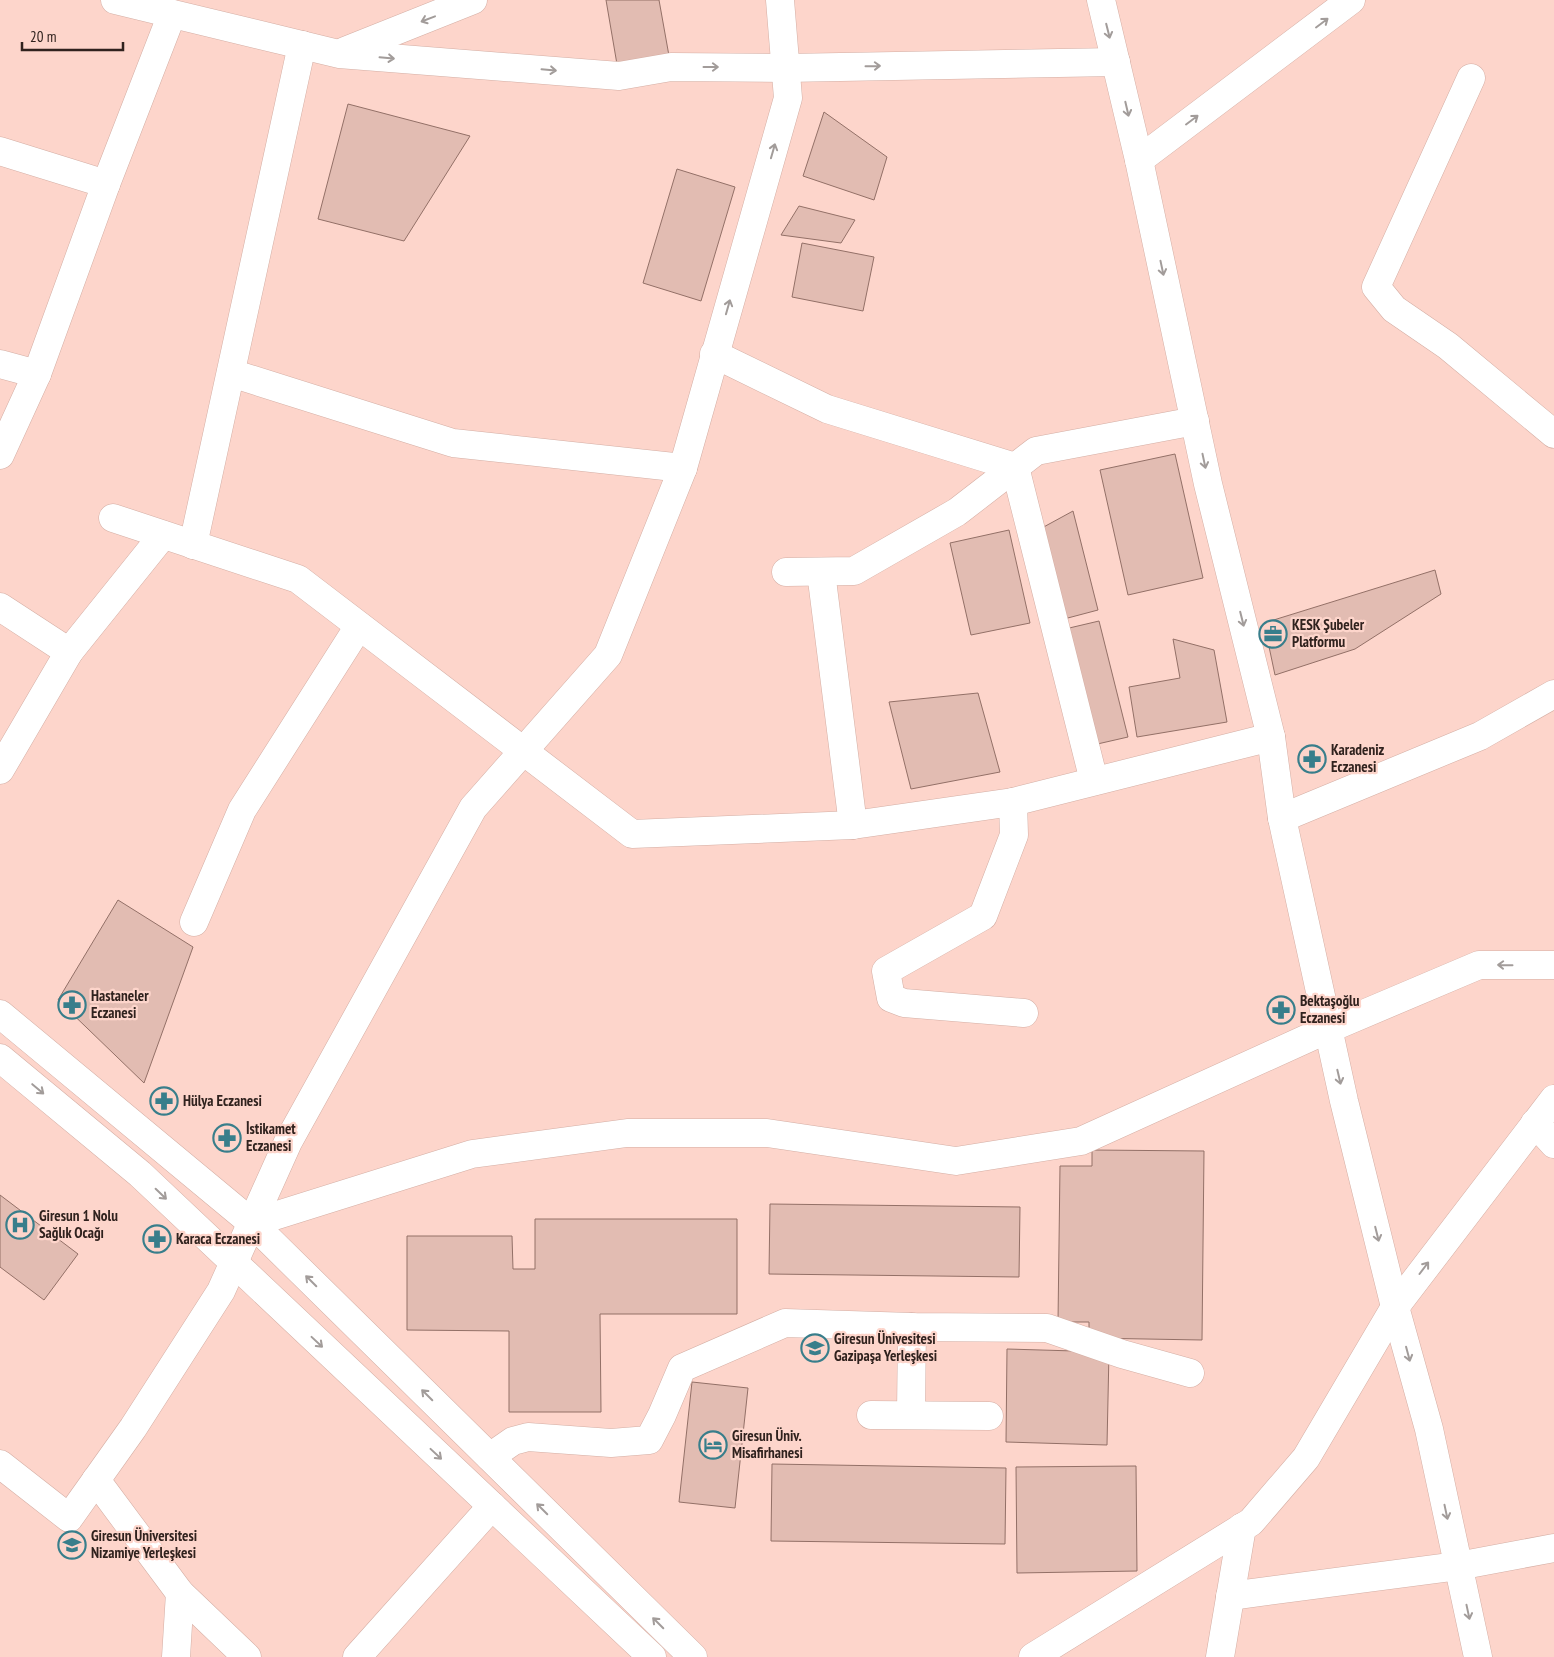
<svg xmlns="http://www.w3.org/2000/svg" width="1554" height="1657" font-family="'PT Sans Narrow',sans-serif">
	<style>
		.building { fill: #e2bcb2; stroke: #937067 }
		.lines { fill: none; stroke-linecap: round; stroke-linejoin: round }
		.minor-casing { stroke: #d4aea4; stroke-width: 29 }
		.minor { stroke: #fff; stroke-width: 28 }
		.oneway { stroke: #a29c9a }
		.labels { text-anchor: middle; stroke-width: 4.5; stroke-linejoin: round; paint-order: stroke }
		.poi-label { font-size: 15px; font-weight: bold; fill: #30221e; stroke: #fdd5cb; text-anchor: start }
	</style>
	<rect width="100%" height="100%" fill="#fdd5cb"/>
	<!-- building -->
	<g class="building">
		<polygon points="606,0 659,0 671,67 619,76"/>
		<polygon points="348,104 470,136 404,241 318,219"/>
		<polygon points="824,112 887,157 874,200 803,176"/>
		<polygon points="677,169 735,187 701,301 643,283"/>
		<polygon points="799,206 855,220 841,243 781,235"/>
		<polygon points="802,243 874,257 863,311 792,297"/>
		<polygon points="1175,454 1203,578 1128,595 1100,470"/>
		<polygon points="1073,511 1098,610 1064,619 1040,529"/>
		<polygon points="1009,530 1030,623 971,635 950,543"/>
		<polygon points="1435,570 1441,594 1355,649 1275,675 1264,623"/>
		<polygon points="1099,621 1128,737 1093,745 1065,629"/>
		<polygon points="1173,639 1214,650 1227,722 1137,737 1129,687 1180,678"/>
		<polygon points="978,693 1000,772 911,789 889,702"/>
		<polygon points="118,900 193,947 144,1083 58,1000"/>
		<polygon points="1092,1150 1204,1151 1202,1340 1089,1338 1089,1322 1058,1322 1060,1166 1092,1166"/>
		<polygon points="0,1195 78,1254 44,1300 0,1267"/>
		<polygon points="770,1204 1020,1207 1019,1277 769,1274"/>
		<polygon points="535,1219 737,1219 737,1314 600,1314 601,1412 509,1412 509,1331 407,1330 407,1236 512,1236 513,1269 535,1269"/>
		<polygon points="1007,1349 1109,1352 1107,1445 1006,1442"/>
		<polygon points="692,1382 748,1388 735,1508 679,1502"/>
		<polygon points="772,1464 1006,1468 1005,1544 771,1541"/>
		<polygon points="1136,1466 1137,1571 1017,1573 1016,1467"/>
	</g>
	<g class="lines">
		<!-- minor casing -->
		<g class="minor-casing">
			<g id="minor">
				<polyline points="115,0 339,54 619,76 671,67 786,68 1116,62"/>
				<polyline points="1101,0 1139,160 1208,484 1271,737 1282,818 1344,1101 1395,1307 1429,1429 1478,1657"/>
				<polyline points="345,51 473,0"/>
				<polyline points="1471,78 1376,287 1394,309 1448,346 1554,434"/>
				<polyline points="0,151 106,184"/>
				<polyline points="1139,160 1351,0"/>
				<polyline points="714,354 827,409 1015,467 1094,781"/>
				<polyline points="0,364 37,374"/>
				<polyline points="231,373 453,443 683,468"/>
				<polyline points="0,455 37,374 106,184 172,14"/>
				<polyline points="113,518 298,579 632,834 853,825 1013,802 1271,737"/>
				<polyline points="193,545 302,45"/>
				<polyline points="786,572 854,571 957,512 1036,451 1195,421"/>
				<polyline points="821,572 853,825"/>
				<polyline points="0,607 69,652"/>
				<polyline points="0,770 69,652 163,535"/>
				<polyline points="1013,802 1014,835 983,916 886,971 891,998 904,1003 1024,1013"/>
				<polyline points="1282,818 1480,736 1554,694"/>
				<polyline points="194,922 242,810 359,626"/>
				<polyline points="0,1014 252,1223 693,1657"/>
				<polyline points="0,1058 140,1174 652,1657"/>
				<polyline points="1535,1123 1554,1144"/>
				<polyline points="252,1223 472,1154 627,1133 767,1133 956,1161 1081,1141 1328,1029 1479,965 1554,965"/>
				<polyline points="911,1414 912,1327"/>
				<polyline points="871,1415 989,1416"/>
				<polyline points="490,1457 513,1441 528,1437 611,1443 649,1440 662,1415 682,1368 785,1323 912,1327 1047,1328 1122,1354 1190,1373"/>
				<polyline points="0,1464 69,1518 133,1428 221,1291 288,1142 473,808 608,655 683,468 788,98 780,0"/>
				<polyline points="96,1480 180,1593 247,1657"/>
				<polyline points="1230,1596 1458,1566 1554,1548"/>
				<polyline points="176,1657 180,1593"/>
				<polyline points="357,1657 492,1506"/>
				<polyline points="1033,1657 1251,1522 1306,1458 1395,1307 1554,1099"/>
				<polyline points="1220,1657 1242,1527"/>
			</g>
		</g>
		<!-- minor -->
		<use href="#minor" class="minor"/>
	</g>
	<!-- one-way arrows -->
	<defs><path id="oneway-shaft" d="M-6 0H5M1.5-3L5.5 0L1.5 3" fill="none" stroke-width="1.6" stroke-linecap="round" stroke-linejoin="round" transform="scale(1.25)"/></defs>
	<g class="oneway">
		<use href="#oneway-shaft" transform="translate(428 19) rotate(159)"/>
		<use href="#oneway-shaft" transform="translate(1322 23) rotate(-37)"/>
		<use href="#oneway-shaft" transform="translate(1108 31) rotate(76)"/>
		<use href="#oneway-shaft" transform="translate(387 58) rotate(5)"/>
		<use href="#oneway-shaft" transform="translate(873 66) rotate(-1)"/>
		<use href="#oneway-shaft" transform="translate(711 67)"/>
		<use href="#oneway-shaft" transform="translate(549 70) rotate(5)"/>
		<use href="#oneway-shaft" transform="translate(1127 109) rotate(77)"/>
		<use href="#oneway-shaft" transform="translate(1192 120) rotate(-37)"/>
		<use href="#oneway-shaft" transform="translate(773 151) rotate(-74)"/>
		<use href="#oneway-shaft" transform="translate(1162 268) rotate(78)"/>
		<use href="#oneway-shaft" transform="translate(728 307) rotate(-74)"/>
		<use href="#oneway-shaft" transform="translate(1204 461) rotate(78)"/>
		<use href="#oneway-shaft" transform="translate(1242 619) rotate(76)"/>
		<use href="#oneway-shaft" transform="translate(1505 965) rotate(-179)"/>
		<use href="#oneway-shaft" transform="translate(1339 1077) rotate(77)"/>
		<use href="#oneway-shaft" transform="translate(38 1089) rotate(40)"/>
		<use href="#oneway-shaft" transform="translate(161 1194) rotate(44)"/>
		<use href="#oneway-shaft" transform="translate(1377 1234) rotate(76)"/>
		<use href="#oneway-shaft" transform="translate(1424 1268) rotate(-53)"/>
		<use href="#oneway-shaft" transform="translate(311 1281) rotate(-135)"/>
		<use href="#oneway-shaft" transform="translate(317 1342) rotate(43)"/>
		<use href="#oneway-shaft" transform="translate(1408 1354) rotate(75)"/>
		<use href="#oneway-shaft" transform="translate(427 1395) rotate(-135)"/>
		<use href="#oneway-shaft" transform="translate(436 1454) rotate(43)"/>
		<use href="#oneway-shaft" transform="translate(542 1509) rotate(-135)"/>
		<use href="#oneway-shaft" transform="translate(1446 1512) rotate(78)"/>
		<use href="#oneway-shaft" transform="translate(1468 1612) rotate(78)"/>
		<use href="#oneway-shaft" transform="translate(658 1623) rotate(-135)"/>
	</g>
	<!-- icons -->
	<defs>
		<g id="office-ring" transform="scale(1.4375)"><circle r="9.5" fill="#fdd5cb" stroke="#387e8b" stroke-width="1.5"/><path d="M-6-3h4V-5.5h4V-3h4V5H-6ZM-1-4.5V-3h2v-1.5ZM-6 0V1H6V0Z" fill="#387e8b"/></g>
		<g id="pharmacy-ring" transform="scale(1.4375)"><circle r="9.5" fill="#fdd5cb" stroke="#387e8b" stroke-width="1.5"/><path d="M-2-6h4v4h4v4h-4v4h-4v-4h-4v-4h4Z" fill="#387e8b"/></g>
		<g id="hospital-ring" transform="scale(1.4375)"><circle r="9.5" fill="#fdd5cb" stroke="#387e8b" stroke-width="1.5"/><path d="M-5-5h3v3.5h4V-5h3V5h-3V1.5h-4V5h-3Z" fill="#387e8b"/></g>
		<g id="university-ring" transform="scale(1.4375)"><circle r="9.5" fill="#fdd5cb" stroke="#387e8b" stroke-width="1.5"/><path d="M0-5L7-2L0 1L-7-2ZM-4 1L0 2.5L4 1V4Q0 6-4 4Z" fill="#387e8b"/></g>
		<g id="hotel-ring" transform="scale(1.4375)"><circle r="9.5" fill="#fdd5cb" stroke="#387e8b" stroke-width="1.5"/><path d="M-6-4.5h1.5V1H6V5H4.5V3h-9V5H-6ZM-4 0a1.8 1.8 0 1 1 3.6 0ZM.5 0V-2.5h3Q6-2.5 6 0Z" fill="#387e8b"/></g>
	</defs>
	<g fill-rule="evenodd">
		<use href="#office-ring" x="1273" y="634"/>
		<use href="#pharmacy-ring" x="1312" y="759"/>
		<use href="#pharmacy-ring" x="72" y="1005"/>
		<use href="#pharmacy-ring" x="1281" y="1010"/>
		<use href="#pharmacy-ring" x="164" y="1101"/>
		<use href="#pharmacy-ring" x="227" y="1138"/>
		<use href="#hospital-ring" x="20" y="1225"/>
		<use href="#pharmacy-ring" x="157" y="1239"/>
		<use href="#university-ring" x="815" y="1348"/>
		<use href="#hotel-ring" x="713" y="1445"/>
		<use href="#university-ring" x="72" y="1545"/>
	</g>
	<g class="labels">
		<!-- poi labels -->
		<g class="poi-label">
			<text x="1292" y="630">KESK Şubeler<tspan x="1292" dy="17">Platformu</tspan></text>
			<text x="1331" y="755">Karadeniz<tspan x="1331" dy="17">Eczanesi</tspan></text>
			<text x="91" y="1001">Hastaneler<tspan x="91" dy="17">Eczanesi</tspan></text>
			<text x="1300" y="1006">Bektaşoğlu<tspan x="1300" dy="17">Eczanesi</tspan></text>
			<text x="183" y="1106">Hülya Eczanesi</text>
			<text x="246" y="1134">İstikamet<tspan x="246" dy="17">Eczanesi</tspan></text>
			<text x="39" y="1221">Giresun 1 Nolu<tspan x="39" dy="17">Sağlık Ocağı</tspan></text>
			<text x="176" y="1244">Karaca Eczanesi</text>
			<text x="834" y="1344">Giresun Ünivesitesi<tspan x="834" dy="17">Gazipaşa Yerleşkesi</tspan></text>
			<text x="732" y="1441">Giresun Üniv.<tspan x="732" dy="17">Misafirhanesi</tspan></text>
			<text x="91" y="1541">Giresun Üniversitesi<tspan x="91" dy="17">Nizamiye Yerleşkesi</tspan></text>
		</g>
	</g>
	<!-- scale -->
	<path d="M22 42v8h101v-8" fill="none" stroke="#30221e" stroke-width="2.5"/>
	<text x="30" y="42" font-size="15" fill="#30221e" stroke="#fdd5cb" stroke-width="4" paint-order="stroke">20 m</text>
</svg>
